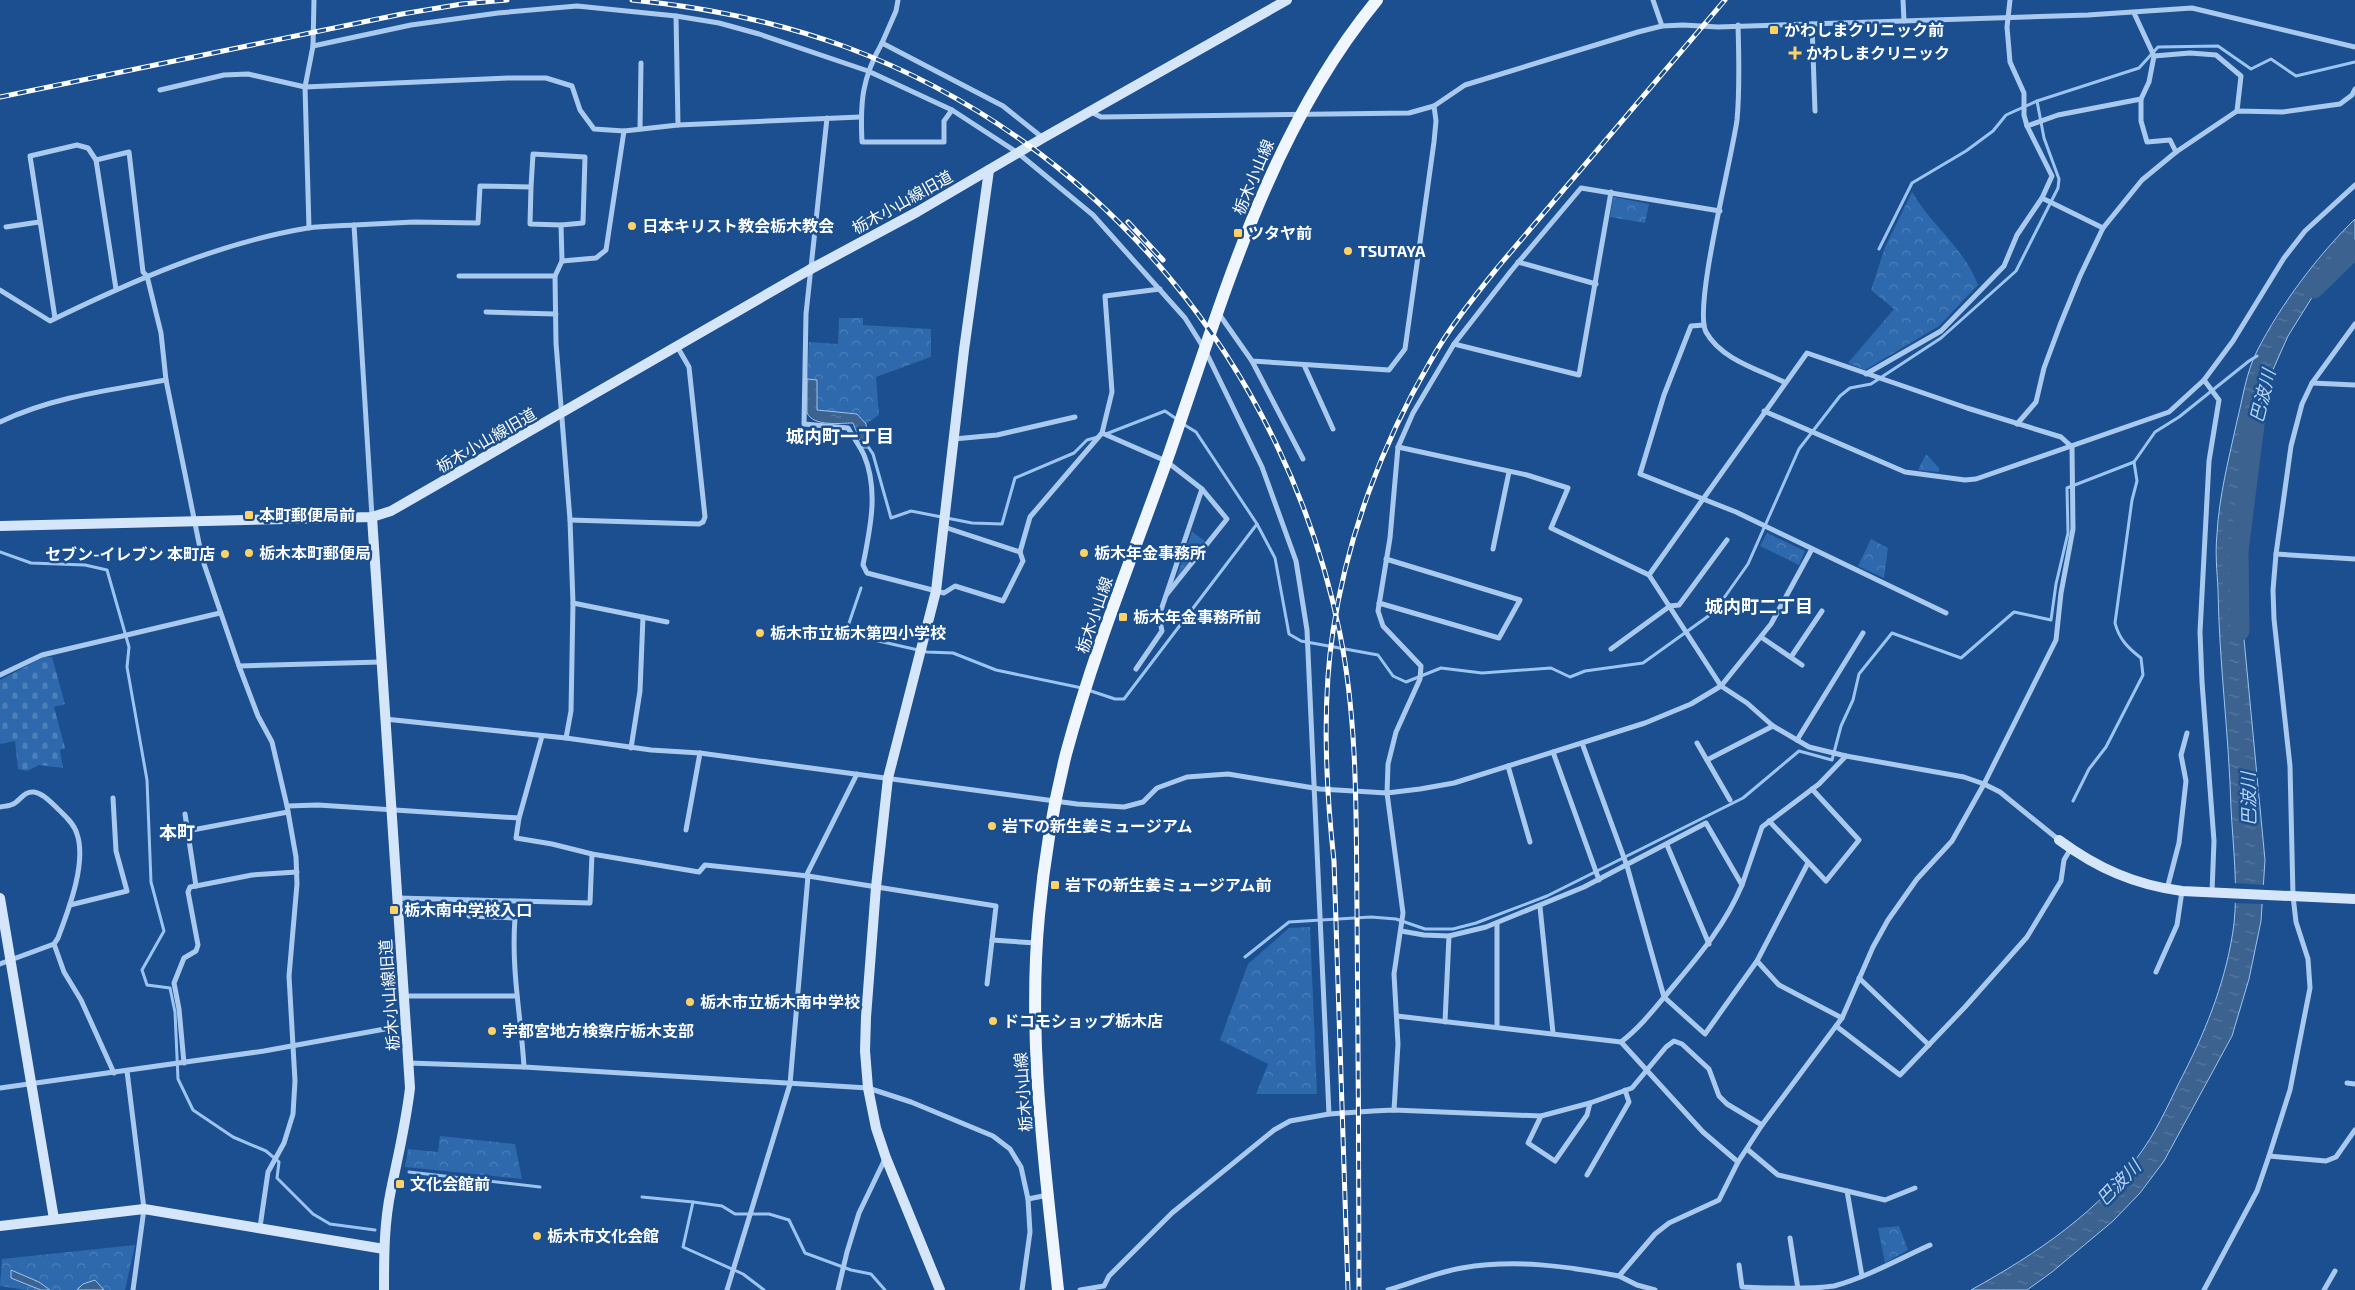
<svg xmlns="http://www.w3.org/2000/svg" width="2355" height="1290" font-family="'Exo 2','Noto Sans JP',sans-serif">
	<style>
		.cemetery { fill: url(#cemetery-stones) }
		.park { fill: url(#park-crowns) }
		.water { fill: url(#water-ripples); stroke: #9cc4f0 }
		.pier { fill: #1b4f8f }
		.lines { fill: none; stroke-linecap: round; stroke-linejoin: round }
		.stream { stroke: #9cc4f0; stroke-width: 3 }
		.river { stroke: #3c6290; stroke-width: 19 }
		.street { stroke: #a9c9ee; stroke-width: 5 }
		.secondary { stroke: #d6e6fa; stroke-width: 10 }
		.primary { stroke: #f0f6ff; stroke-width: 12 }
		.rail-casing { stroke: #fff; stroke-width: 5 }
		.rail { stroke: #1b4f8f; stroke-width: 3; stroke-dasharray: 9; stroke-linecap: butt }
		.poi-dot { fill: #ffd166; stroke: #1b4f8f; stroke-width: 2 }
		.labels { text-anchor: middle; stroke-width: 5; stroke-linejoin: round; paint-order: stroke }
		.poi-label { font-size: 16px; font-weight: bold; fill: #fff; stroke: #1b4f8f; text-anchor: start }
		.street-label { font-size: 16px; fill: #fff; stroke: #1b4f8f }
		.water-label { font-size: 18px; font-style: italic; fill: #b5d3f5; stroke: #1b4f8f }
		.neighbourhood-label { font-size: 18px; font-weight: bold; fill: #fff; stroke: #1b4f8f }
	</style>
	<defs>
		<pattern id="cemetery-stones" width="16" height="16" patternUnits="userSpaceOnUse" patternTransform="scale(1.25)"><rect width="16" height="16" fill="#2e69ad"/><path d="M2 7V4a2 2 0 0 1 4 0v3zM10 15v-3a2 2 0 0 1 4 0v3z" fill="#4d80b9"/></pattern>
		<pattern id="park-crowns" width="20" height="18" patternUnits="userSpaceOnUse" patternTransform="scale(1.25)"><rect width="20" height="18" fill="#2e69ad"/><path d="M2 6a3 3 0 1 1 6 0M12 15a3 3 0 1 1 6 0" fill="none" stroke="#4d80b9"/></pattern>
		<pattern id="water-ripples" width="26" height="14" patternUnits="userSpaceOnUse" patternTransform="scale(1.25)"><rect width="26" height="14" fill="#3c6290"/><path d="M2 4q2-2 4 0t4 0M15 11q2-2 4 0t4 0" fill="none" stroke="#597aa1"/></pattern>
	</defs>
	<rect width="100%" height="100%" fill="#1b4f8f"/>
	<!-- cemetery -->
	<polygon class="cemetery" points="44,657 52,657 65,704 54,707 65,748 60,750 63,768 39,765 27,771 18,769 15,741 0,744 0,680"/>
	<!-- park -->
	<g class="park">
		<path d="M 1912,192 C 1931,225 1965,249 1978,285 L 1939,326 L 1865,370 L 1848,363 L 1894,309 L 1871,290 L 1885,247 Z"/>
		<polygon points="1613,197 1649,204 1645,223 1610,217"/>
		<polygon points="839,318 863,318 863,325 931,329 931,357 876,377 879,415 866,424 857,414 817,410 817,380 807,379 809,342 838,344"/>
		<polygon points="1926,454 1939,468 1939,472 1918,470"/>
		<polygon points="1192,532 1205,541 1176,579"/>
		<polygon points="1767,533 1805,551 1799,565 1760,546"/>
		<polygon points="1871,539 1888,548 1884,578 1858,566"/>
		<polygon points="1310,927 1317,1094 1256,1094 1268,1064 1220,1040 1248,964 1289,928"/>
		<polygon points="440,1136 515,1144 522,1179 405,1167 408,1149 438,1152"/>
		<polygon points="1899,1226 1908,1250 1885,1263 1878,1228"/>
		<polygon points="135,1245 125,1290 26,1290 0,1286 2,1259"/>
	</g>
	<!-- water -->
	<g class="water">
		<path d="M 2355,219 L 2355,242 L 2311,299 L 2288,336 L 2267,383 L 2245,468 L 2237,525 L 2236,589 L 2244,639 L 2265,860 L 2261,921 L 2249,979 L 2232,1036 L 2164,1161 L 2140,1193 L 2113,1221 L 2052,1272 L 2027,1290 L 1971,1290 C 2036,1254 2101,1211 2144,1148 C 2160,1125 2171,1098 2184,1073 C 2208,1026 2227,977 2234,924 C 2238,886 2233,846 2231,808 C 2229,735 2219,662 2218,589 C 2217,571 2215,553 2217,534 C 2219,496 2229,458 2237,421 C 2243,397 2246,373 2257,351 C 2281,304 2318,255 2355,219 Z"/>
		<path d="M 807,379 L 817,380 L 817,410 L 857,414 L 866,424 L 869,448 L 863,448 L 853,423 C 840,423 814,427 807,413 Z"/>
		<polygon points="11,1270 39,1282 50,1290 41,1290 11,1278"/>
		<polygon points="95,1280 104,1290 77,1290 83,1284"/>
	</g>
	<!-- pier -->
	<polygon class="pier" points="2232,883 2266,885 2265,904 2232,903"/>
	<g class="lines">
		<!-- stream -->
		<g class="stream">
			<polyline points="1879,249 1912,183 1966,151 1993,131 2006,115 2037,101"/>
			<polyline points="1183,424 1196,432 1257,524 1275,558 1289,634 1301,641 1378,655 1393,676 1406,682 1441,668 1482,673 1551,668 1570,677 1585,671 1643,663 1714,612 1748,564 1799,449 1840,396 1850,388 1871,384 1941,338 2016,271 2058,188 2059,179 2044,138 2037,101 2139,68 2158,47 2218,46 2251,69 2271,59 2296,76 2355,62"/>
			<polyline points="1106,434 1165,411 1178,420"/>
			<polyline points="869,448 873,454 891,518 911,511 972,523 1002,524 1015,478 1074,453 1087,440 1098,437"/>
			<polyline points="0,552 31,563 85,565 107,570 129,647 127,667 147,780 151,882 164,931 142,970 147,985 170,988 175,1012 178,1079 193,1110 233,1137 266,1151 279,1162 277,1178 313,1214 330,1224 375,1230"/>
			<polyline points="861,588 847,629 874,640 927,652 953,653 996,670 1082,688"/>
			<polyline points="1088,690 1115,699 1124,699 1257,524"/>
			<path d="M 2073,801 L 2089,769 L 2106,747 L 2143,675 L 2141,658 C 2128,648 2119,639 2115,623 L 2132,500 L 2137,481 L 2134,462 L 2155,432 L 2179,417 L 2249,361 L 2257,356"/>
			<polyline points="1245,957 1289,922 1371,917 1396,919 1425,929 1453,929 1476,923 1547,896 1743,798 1799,751 1832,760 1841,726 1853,700 1859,674 1892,633 1961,658 2014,612 2051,620 2056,584 2068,533 2067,488 2134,462"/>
			<polyline points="409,1172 540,1187"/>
			<polyline points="642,1197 693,1202 683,1247 743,1274 764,1290"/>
			<polyline points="693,1202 722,1206 735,1214 769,1214 789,1220 805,1253 851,1270 871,1274 885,1290"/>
		</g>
		<!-- river -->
		<g class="river">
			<polyline points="2314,289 2355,249"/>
			<polyline points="2240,631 2239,551 2256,417"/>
		</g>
		<!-- street -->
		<g class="street">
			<polyline points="898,0 896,11 882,43 1003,106 1043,138"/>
			<polyline points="1653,0 1662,26"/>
			<polyline points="1903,0 1904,21"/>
			<polyline points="2134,13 2154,56 2149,82 2141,99 2141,121 2147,142 2170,140 2176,152"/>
			<polyline points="1812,24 1815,111"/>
			<path d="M 1738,25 C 1739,57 1740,88 1737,120 C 1732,158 1693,307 1706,332 C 1721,359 1757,369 1784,382"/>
			<path d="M 882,43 C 862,78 860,102 862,142 L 944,142 L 944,121 L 952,110"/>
			<polyline points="313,46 411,25 498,13 577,6 676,16 719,23 759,34 868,71 952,110 1018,153 1093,215 1185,318 1205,350 1262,467 1296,561 1307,630 1329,1114"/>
			<polyline points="2154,56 2190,53 2216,55 2241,76 2237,111"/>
			<polyline points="160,90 224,75 248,74 305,87 508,78 546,78 572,86 580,110 594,129 624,131 678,125 676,16"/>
			<polyline points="1091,112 1101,117 1409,113 1434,106 1465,85 1638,32 1662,26 1683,25 1718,27 2088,15 2192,8 2355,47"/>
			<path d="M 827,118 L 806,314 L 804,424 L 848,428 C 853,437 860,446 864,455 C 879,491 870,529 863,565 L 867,573 L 944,593 L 955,586 L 1003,601 L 1023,561 L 1020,552"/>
			<polyline points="678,125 860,117"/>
			<polyline points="2027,126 2058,115 2141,99"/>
			<polyline points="640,129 641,63"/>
			<polyline points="96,160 129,152 143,272 147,276 161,333 166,380 202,558 239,666 258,716 272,742 287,806 296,857 297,884 289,976 295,1081 293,1114 284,1143 268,1172 260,1227"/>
			<polyline points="2042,198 2103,228"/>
			<polyline points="354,225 414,222 478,223 480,186 531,187 533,154 585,157 583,223 561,225 530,224 531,187"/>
			<polyline points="561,225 562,261 555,276 556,343 570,520 573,603 571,711 566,738"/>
			<polyline points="6,227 39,222"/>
			<polyline points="309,228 305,87 313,46 314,0"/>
			<polyline points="562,261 596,258 606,250 624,131"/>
			<polyline points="1518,262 1596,284"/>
			<polyline points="459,276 555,276"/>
			<path d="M 0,290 L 50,321 C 132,281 218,243 308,228 C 323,226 339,226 354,225 L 372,517"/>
			<polyline points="486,312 556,314"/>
			<polyline points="1219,314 1252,361 1389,370 1405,349 1434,142 1436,121 1434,106"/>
			<polyline points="55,318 30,156 77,145 88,148 96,160 116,289"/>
			<polyline points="1704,325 1691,326 1664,395 1640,474 1736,512 1946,613"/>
			<polyline points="1454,344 1579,375 1611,192"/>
			<polyline points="1252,361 1303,459"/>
			<polyline points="1304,365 1333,429"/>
			<polyline points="1866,374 1941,331 2004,266 2017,235 2042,198 2052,176 2027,126 2024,115 2024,93 2010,62 2007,27 2010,0"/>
			<polyline points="2204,380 2219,400 2209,461 2200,632 2202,682 2214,841 2212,892"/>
			<polyline points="2312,383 2355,385"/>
			<polyline points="1764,411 1905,472 1965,480 1976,479 2169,412 2204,380 2233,341 2284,258 2305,231 2355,185"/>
			<path d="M 0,422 C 52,397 110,390 166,380"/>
			<polyline points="2017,424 2036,402 2044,368 2060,325 2080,276 2103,228 2142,180 2176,152 2237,111 2283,112 2340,104 2352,95 2355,89"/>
			<polyline points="1102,433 1166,461 1202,489 1227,519 1167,594"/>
			<polyline points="954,439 997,435 1075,417"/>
			<polyline points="1398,447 1527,475 1568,488 1551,528 1649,575 1721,686 1747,703 1773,726 1809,747 1846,756 1964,777 1984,784 2000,792 2059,840"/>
			<polyline points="570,520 699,524 703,522 705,517 689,367 678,348"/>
			<polyline points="944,527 1020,552 1030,517 1102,433 1112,392 1105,296 1160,289"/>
			<polyline points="1493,549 1509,472"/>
			<polyline points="2276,554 2355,559"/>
			<polyline points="573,603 667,622"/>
			<polyline points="1379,603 1499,638 1520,600 1386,559"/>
			<polyline points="1761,637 1802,665"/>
			<polyline points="1611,649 1670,606 1679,605 1727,540"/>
			<polyline points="1791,657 1822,611"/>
			<polyline points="239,666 381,662"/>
			<polyline points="1136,669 1162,631 1159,616 1202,489"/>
			<polyline points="0,675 42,655 220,613"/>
			<polyline points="385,719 566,738 651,750 700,753 1077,804 1124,807 1143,802 1157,788 1187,777 1228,774 1320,789 1387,793 1420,789 1454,783 1645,723 1691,704 1721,686 1771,624 1812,549"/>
			<polyline points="542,736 519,818 516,838 552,844 592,854 699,872 705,865 808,876 996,906 987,984"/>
			<polyline points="1797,740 1863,633"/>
			<polyline points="1582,743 1627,866 1664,997 1705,1034 1757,961 1808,863"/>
			<polyline points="1697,743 1730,800"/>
			<polyline points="631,748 640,691 643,617"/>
			<polyline points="1553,752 1599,880"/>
			<polyline points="1707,760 1773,726"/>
			<polyline points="1508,766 1530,842"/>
			<polyline points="287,806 318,805 519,818"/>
			<path d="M 0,807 C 5,806 11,806 15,803 C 21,799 25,791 34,792 C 42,793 50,801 56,807 C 63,814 74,823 77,834 C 87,863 68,911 58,938 L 54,944 L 0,964"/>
			<polyline points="1769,821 1826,881 1859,840 1812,789"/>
			<polyline points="686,830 700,753"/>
			<polyline points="187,831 288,812"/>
			<polyline points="1667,845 1709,944"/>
			<polyline points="806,876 857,774"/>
			<polyline points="196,886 252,875 297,872"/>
			<polyline points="2167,889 2179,843 2186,781 2181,755 2187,733"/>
			<polyline points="398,898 590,903 592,854"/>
			<path d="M 468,900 L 469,916 L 515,918 C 511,970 521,1016 524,1067"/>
			<polyline points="70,905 127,891 116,851 113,798"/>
			<polyline points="1540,907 1553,1033"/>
			<polyline points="1401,931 1424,935 1449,936 1486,927 1584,887 1706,823 1742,885 1762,827 1819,784 1846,756"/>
			<polyline points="992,940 1036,943"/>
			<polyline points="54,944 64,972 81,1000 114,1073"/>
			<polyline points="1757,961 1779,985 1842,1018"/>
			<polyline points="2156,972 2177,925 2182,891"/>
			<polyline points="1859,978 1929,1045"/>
			<polyline points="405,996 516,996"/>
			<path d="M 1397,1016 L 1621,1042 C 1643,1025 1658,1004 1676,983 C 1702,952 1726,923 1742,885"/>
			<polyline points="1445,1022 1449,936"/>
			<polyline points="1836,1026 1900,1075 1965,1007 2027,937 2061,881 2064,860 2071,848"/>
			<polyline points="1497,1027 1497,923"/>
			<polyline points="1621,1042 1703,1132 1738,1162"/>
			<polyline points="184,1063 179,1009 174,983 184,958 196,951 198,945 188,892 190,887 196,886 185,814"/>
			<polyline points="409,1063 524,1067 868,1088 911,1102 993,1136 1010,1149 1021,1167 1028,1199 1030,1232 1022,1290"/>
			<polyline points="127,1071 144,1209 133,1290"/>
			<polyline points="2347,1083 2355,1084"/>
			<polyline points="0,1088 264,1051 407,1025"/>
			<polyline points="1394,1110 1398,1044 1394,974 1403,913 1387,793 1388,764 1396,732 1420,679 1421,666 1383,626 1378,611 1390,538 1398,447 1413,413 1454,344 1511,271 1581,188 1720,211"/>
			<polyline points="1541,1116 1528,1143 1555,1161 1587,1115 1590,1103"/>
			<polyline points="1747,1149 1778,1175 1847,1191 1885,1200 1915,1188"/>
			<polyline points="2269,1156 2326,1161 2336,1157 2355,1130"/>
			<polyline points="1587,1175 1629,1102 1625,1090"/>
			<polyline points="1847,1191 1862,1276"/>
			<polyline points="1028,1199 1048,1195"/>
			<polyline points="1790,1238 1798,1289"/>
			<path d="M 1739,1265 L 1742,1287 C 1771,1288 1805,1290 1834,1286 C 1867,1277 1899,1259 1930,1245"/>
			<polyline points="1619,1276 1637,1285 1655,1290"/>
			<polyline points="727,1290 790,1084 808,876"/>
			<polyline points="838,1290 847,1252 859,1213 885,1159"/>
			<polyline points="1080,1290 1104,1286 1109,1276 1172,1213 1274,1130 1290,1121 1329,1114 1373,1111 1394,1110 1541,1116 1590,1103 1632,1088 1666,1047 1674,1041 1682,1044 1709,1069 1719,1096 1727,1104 1762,1125"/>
			<path d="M 1388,1290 C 1412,1283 1437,1272 1462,1268 C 1515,1259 1566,1266 1619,1276 L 1655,1234 L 1669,1223 L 1719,1200 L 1738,1162 L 1762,1125 L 1842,1018 L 1873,947 L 1888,920 L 1917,879 L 1952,841 L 1984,784 L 2056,640 L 2061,593 L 2073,529 L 2072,447 L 2061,437 L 1967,408 L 1807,353 L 1649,575"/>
			<polyline points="2204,1290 2257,1191 2269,1156 2290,1090 2310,988 2308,959 2296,922 2293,896 2290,766 2274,619 2273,590 2276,554 2291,446 2302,404 2312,383 2355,324"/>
			<polyline points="2324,1290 2335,1271"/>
		</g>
		<!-- secondary -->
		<g class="secondary">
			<path d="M 372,517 L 410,1088 C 406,1123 398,1156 391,1190 C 384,1223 384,1256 384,1290"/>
			<polyline points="0,526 372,517 391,511 809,270 917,212 1043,138 1287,0"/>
			<path d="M 2059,840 C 2097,868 2135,885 2182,891 L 2355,899"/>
			<polyline points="0,898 54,1219"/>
			<polyline points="0,1226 144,1209 384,1249"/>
			<polyline points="940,1290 886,1158 876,1128 868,1088 865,1051 866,1017 876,887 888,778 936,591 964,350 989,170"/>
		</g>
		<!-- primary -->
		<path class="primary" d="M 1058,1290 C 1045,1166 1027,1040 1039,915 C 1044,862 1053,806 1066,754 C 1093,653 1133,555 1168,457 C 1223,299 1269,131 1377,0"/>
		<!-- rail casing -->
		<g class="rail-casing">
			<g id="rail">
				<path d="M 632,0 C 705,7 777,22 846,47 C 1101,142 1286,368 1340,634 C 1358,724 1356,818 1357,911 C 1358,1037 1359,1164 1359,1290"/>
				<polyline points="0,97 402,14 462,4 507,0"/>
				<polyline points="1128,222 1163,260"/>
				<path d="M 1348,1290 L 1334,861 C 1326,789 1322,703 1333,631 C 1347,537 1382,444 1430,362 C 1449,328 1474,297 1498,267 L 1725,0"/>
			</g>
		</g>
		<!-- rail -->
		<use href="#rail" class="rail"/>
	</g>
	<!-- markers -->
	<g class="poi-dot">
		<rect x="1769" y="25" width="10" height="10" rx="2.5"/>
		<path d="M1792.5 45.5h5v5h5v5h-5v5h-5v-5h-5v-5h5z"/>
		<circle cx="632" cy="226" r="5"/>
		<rect x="1233" y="228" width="10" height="10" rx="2.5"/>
		<circle cx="1348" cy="251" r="5"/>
		<rect x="244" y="510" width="10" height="10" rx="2.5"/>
		<circle cx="249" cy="553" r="5"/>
		<circle cx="1084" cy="553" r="5"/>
		<circle cx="225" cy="554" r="5"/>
		<rect x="1118" y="612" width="10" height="10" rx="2.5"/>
		<circle cx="760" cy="633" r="5"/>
		<circle cx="992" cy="826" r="5"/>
		<rect x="1050" y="880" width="10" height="10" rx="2.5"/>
		<rect x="389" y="905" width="10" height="10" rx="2.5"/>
		<circle cx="690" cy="1002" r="5"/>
		<circle cx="993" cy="1021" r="5"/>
		<circle cx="492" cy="1031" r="5"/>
		<rect x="395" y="1179" width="10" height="10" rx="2.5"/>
		<circle cx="537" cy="1236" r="5"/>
	</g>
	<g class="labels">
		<!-- poi labels -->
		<g class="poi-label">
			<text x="1784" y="36">かわしまクリニック前</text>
			<text x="1806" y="59">かわしまクリニック</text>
			<text x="642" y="232">日本キリスト教会栃木教会</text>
			<text x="1248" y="239">ツタヤ前</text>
			<text x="1358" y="257">TSUTAYA</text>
			<text x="259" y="521">本町郵便局前</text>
			<text x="259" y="559">栃木本町郵便局</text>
			<text x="1094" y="559">栃木年金事務所</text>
			<text x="215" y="560" text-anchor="end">セブン-イレブン 本町店</text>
			<text x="1133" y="623">栃木年金事務所前</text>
			<text x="770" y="639">栃木市立栃木第四小学校</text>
			<text x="1002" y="832">岩下の新生姜ミュージアム</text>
			<text x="1065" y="891">岩下の新生姜ミュージアム前</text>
			<text x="404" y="916">栃木南中学校入口</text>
			<text x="700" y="1008">栃木市立栃木南中学校</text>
			<text x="1003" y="1027">ドコモショップ栃木店</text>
			<text x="502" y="1037">宇都宮地方検察庁栃木支部</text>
			<text x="410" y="1190">文化会館前</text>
			<text x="547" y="1242">栃木市文化会館</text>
		</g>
		<!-- street labels -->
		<g class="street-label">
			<text transform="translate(1253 177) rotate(-67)" y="6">栃木小山線</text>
			<text transform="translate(902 202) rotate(-29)" y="6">栃木小山線旧道</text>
			<text transform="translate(486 440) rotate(-30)" y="6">栃木小山線旧道</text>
			<text transform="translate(1094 615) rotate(-71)" y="6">栃木小山線</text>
			<text transform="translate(389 995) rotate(-94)" y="6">栃木小山線旧道</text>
			<text transform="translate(1023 1092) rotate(-94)" y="6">栃木小山線</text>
		</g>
		<!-- water labels -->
		<g class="water-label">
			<text transform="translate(2263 396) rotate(-76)" y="6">巴波川</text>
			<text transform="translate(2249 799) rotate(-91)" y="6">巴波川</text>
			<text transform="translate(2119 1183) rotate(-46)" y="6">巴波川</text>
		</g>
		<!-- neighbourhood labels -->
		<g class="neighbourhood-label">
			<text x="840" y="443">城内町一丁目</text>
			<text x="1759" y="613">城内町二丁目</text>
			<text x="177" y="839">本町</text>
		</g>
	</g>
</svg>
